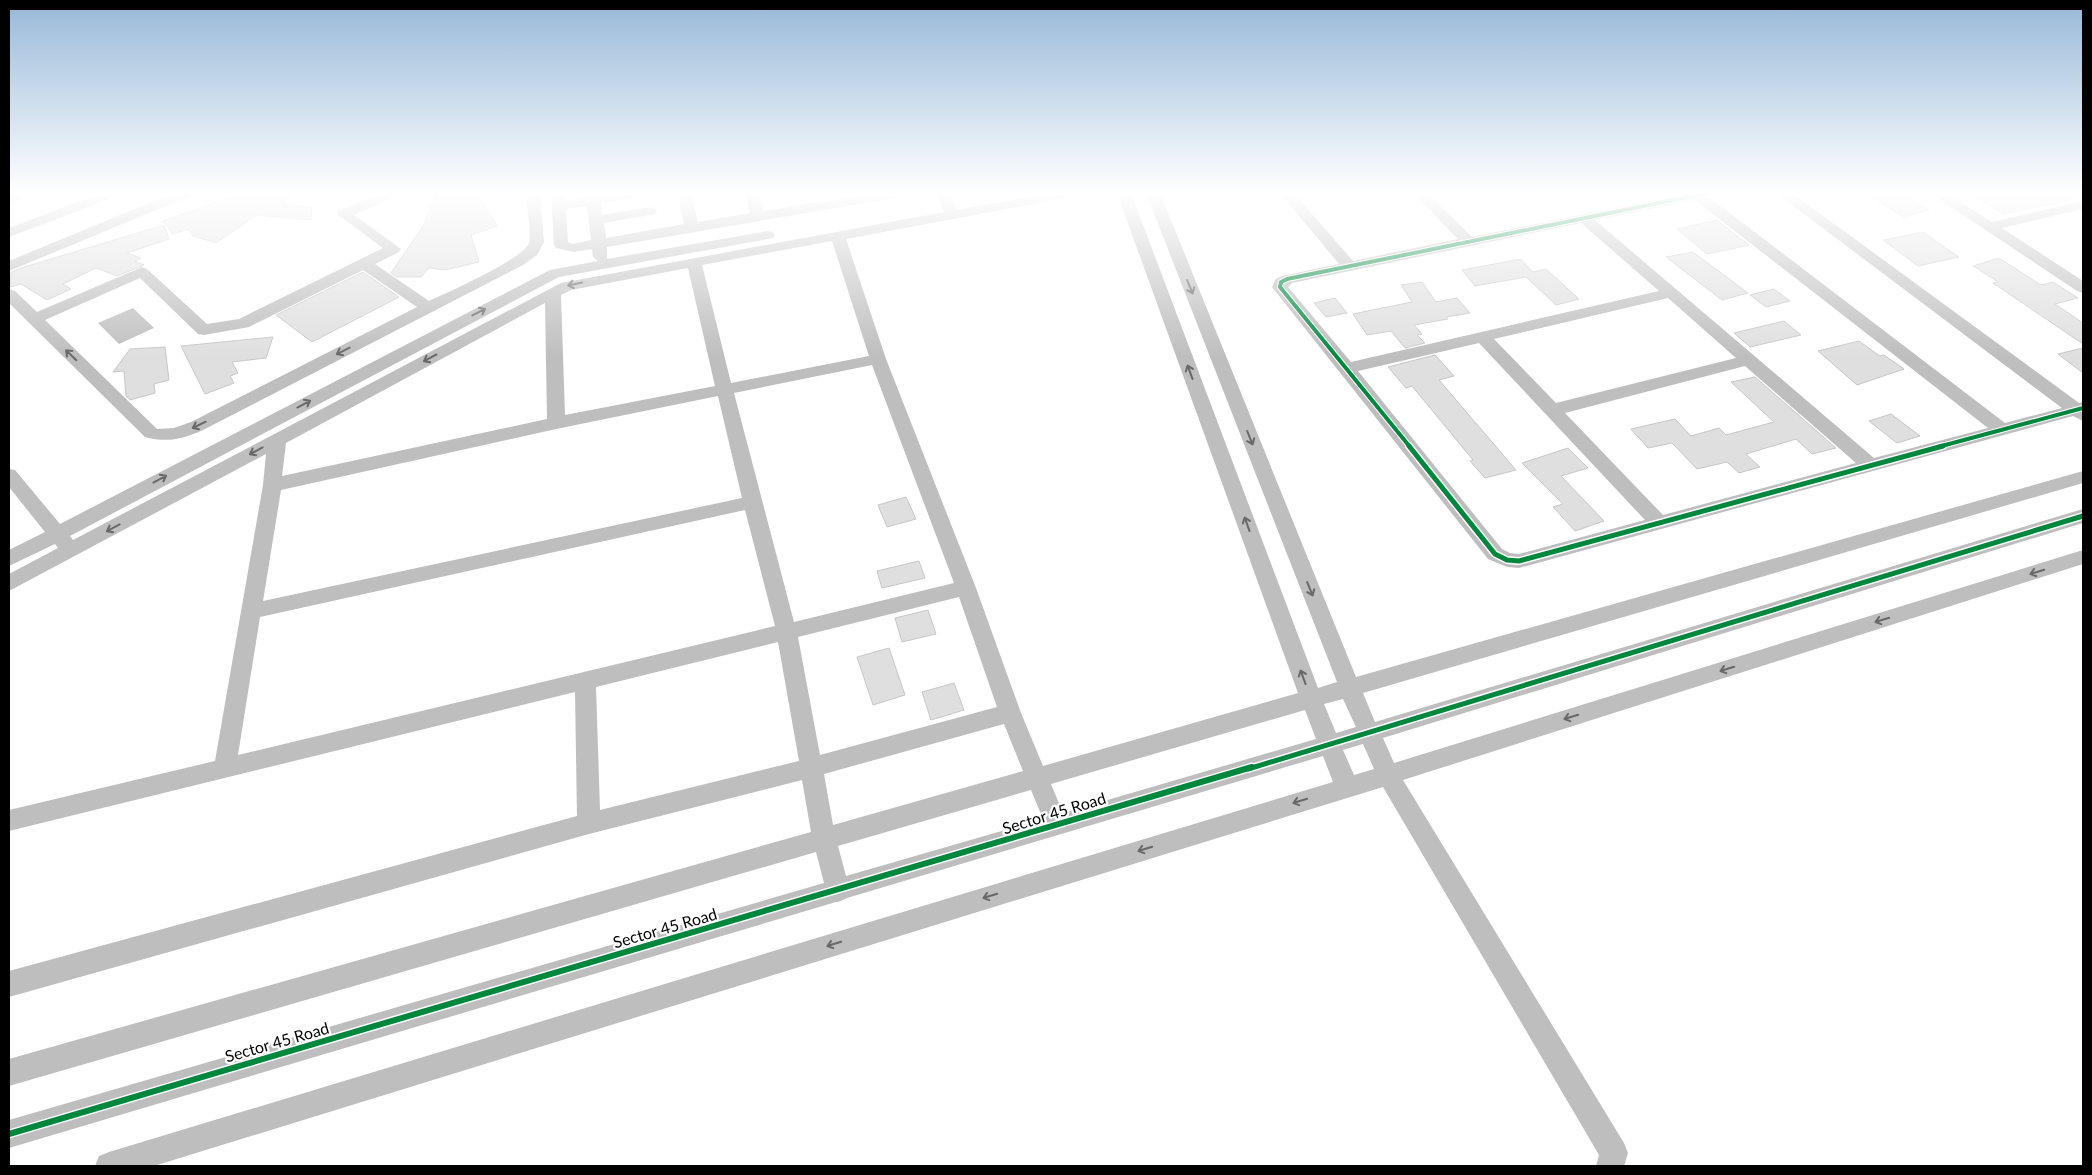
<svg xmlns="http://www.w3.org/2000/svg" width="2092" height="1175" font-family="Lato,sans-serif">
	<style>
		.water { fill: #bfbfbf }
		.building { fill: #dfdfdf; stroke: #c7c7c7 }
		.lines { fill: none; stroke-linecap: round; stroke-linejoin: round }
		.minor { fill: #bebebe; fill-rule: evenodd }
		.cycleway-far2-casing { stroke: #fff; stroke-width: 6 }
		.cycleway-far1-casing { stroke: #fff; stroke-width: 8 }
		.cycleway-casing { stroke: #fff; stroke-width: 9 }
		.cycleway-far2 { stroke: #00873e; stroke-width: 4 }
		.cycleway-far1 { stroke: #00873e; stroke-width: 5 }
		.cycleway { stroke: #00873e; stroke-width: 6 }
		.oneway { stroke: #686868 }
		.labels { text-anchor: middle; stroke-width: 4.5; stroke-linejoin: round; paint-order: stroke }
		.near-street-label { font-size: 16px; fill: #000; stroke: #fff }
	</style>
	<rect width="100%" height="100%" fill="#fff"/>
	<!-- water -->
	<polygon class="water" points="133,308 154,328 119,344 98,323"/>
	<!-- building -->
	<g class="building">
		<polygon points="242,193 295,193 283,203 312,208 311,220 257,215 216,243 193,236 189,229 173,234 163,221"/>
		<polygon points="437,193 477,193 497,226 471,235 479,262 445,270 429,268 421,277 397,277 391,273 423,226"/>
		<polygon points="1865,193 1902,193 1929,210 1903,217"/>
		<polygon points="1969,193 2070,193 2071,200 2003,214"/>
		<polygon points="1717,220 1749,245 1707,254 1677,229"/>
		<polygon points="164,225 169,239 127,253 141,258 135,261 144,265 117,276 96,268 63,284 71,289 47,300 21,284 10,287 11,272 24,267"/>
		<polygon points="1923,232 1959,257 1918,266 1883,240"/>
		<polygon points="1693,252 1748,293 1722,300 1666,257"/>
		<polygon points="1999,258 2041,285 2053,282 2078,298 2055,304 2083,323 2083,344 1993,283 1998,282 1973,266"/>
		<polygon points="1521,259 1533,272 1546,269 1579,299 1556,305 1526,277 1475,286 1462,270"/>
		<polygon points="363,272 399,297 312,342 276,315"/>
		<polygon points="1422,282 1436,302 1457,298 1470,313 1446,317 1448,319 1414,325 1422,334 1417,335 1425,343 1405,348 1391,331 1367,335 1353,314 1412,302 1401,285"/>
		<polygon points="1774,289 1790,301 1766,307 1750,295"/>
		<polygon points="1335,298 1347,313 1326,317 1314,303"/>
		<polygon points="1784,321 1801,335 1750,347 1734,333"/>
		<polygon points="273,337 266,358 232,362 238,373 230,376 234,383 205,394 181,346"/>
		<polygon points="1859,341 1880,356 1884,355 1904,369 1857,385 1818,351"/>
		<polygon points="165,347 169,380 154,384 155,393 130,400 126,396 124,371 113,372 130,349"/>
		<polygon points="2083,348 2083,373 2058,354"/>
		<polygon points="1435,355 1454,376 1439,380 1516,470 1485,478 1470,461 1473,460 1412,386 1406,388 1388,367"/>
		<polygon points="1755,377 1836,448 1812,454 1796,439 1746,454 1760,467 1739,473 1727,462 1697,469 1672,443 1648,448 1631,429 1675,419 1691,436 1719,428 1726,435 1774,422 1731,382"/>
		<polygon points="1891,414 1920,436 1897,443 1869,421"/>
		<polygon points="1568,448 1588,468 1561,476 1604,521 1575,531 1553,507 1563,504 1522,463"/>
		<polygon points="906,497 916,519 887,527 878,505"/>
		<polygon points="919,561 925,578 882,588 877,571"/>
		<polygon points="928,610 936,634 902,642 895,618"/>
		<polygon points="889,648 905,695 873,705 857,657"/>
		<polygon points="954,683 964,710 931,720 922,692"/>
	</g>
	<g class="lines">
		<!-- minor -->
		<g class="minor">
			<polygon points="12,193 31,193 29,196 9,203 9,194"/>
			<polygon points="100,193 119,193 117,196 9,237 9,228"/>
			<polygon points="173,193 192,193 190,196 9,271 9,261"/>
			<path d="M 380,193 L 398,193 L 396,196 L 354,215 L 401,249 L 399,252 L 375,264 L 429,301 C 446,293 525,258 529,243 C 532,231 526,206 526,193 L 540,193 L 544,242 L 537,255 L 523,265 L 203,430 C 183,439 167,443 145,437 L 9,303 L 9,289 L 15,291 L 37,312 L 142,267 L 147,269 L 207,324 L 239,319 L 383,248 L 337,214 L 339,211 ZM 363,270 L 417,307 L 191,422 L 174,428 L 157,429 L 45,320 L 140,278 L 198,334 L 204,335 L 249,327 Z"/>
			<path d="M 551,193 L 565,193 L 566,201 L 585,197 L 585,193 L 599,193 L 599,195 L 613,193 L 644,193 L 642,196 L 637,197 L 601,203 L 602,215 L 650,207 L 655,208 L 657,211 L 655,214 L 650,215 L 604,223 L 606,238 L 684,224 L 677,193 L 691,193 L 698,222 L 750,213 L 744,193 L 758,193 L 764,211 L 876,193 L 907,193 L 905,196 L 900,197 L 607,247 L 607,259 L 768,231 L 773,232 L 775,235 L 773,238 L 768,239 L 559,277 L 70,536 L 73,540 L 561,283 L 944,212 L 936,193 L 950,193 L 957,210 L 1049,193 L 1077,193 L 1075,196 L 1070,197 L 846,239 L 886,359 L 976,588 L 1021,713 L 1043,766 L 1298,693 L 1117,193 L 1131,193 L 1318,688 L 1337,682 L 1146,193 L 1160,193 L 1356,677 L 2083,471 L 2083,483 L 1363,693 L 1375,722 L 2083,509 L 2083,523 L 1383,738 L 1394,763 L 2083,550 L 2083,564 L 1403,780 L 1624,1143 L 1628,1153 L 1624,1166 L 1596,1166 L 1599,1155 L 1383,787 L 154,1166 L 95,1166 L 99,1156 L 109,1152 L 1333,782 L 1323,756 L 847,898 L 838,902 L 836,902 L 9,1148 L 9,1120 L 824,883 L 816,852 L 9,1086 L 9,1059 L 811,832 L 802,780 L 589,834 L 9,997 L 9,971 L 577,816 L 575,692 L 9,831 L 9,810 L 215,761 L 263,485 L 266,454 L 9,591 L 9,574 L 58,548 L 55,544 L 9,566 L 9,550 L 45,532 L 9,487 L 9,469 L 15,470 L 60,524 L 550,270 L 598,261 L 593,257 L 592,249 L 573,252 L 556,248 L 554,245 ZM 587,206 L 591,240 L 573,244 L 568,242 L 566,209 ZM 832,241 L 869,356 L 731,383 L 702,265 ZM 688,268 L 715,386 L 565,415 L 561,295 L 571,290 ZM 545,303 L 547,419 L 282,476 L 286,443 ZM 872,365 L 954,583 L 794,622 L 734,393 ZM 718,396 L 742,498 L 263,601 L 281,490 L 556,429 ZM 745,510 L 775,626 L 238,755 L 260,617 ZM 959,597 L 997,707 L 820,755 L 798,637 ZM 778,642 L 799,761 L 600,810 L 596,687 ZM 1343,699 L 1356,727 L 1336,733 L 1324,704 ZM 1305,710 L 1316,739 L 1063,813 L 1051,784 ZM 1004,724 L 1023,771 L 833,825 L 824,774 ZM 1363,744 L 1374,769 L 1354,775 L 1343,750 ZM 1031,790 L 1043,819 L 846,876 L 838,846 Z"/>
			<path d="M 1280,193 L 1294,193 L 1353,261 L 1458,239 L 1413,193 L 1428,193 L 1472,237 L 1688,193 L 1714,193 L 1709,197 L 2005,423 L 2062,408 L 1776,193 L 1792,193 L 2079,403 L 2083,402 L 2083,421 L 2073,416 L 1519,568 L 1507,567 L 1488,559 L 1272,287 L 1276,279 L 1282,276 L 1339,264 ZM 1695,200 L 1988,428 L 1874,458 L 1595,220 ZM 1581,223 L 1659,291 L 1351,362 L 1288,287 L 1292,283 ZM 1668,298 L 1736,358 L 1556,403 L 1494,339 ZM 1479,343 L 1645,520 L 1519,554 L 1510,553 L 1502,549 L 1358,371 ZM 1745,366 L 1856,463 L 1663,515 L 1565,413 Z"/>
			<polygon points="1930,193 1946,193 1992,222 2083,201 2083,209 2002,228 2083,281 2083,293 2077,291"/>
		</g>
		<!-- cycleway-far2 casing -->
		<g class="cycleway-far2-casing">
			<g id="cycleway-far2">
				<polyline points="1410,447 1280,287 1281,282 1287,279 1707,193"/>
				<polyline points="1938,447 2083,408"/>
			</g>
		</g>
		<!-- cycleway-far1 casing -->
		<g class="cycleway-far1-casing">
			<g id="cycleway-far1">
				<polyline points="1409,446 1495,554 1507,560 1519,561 1943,446"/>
				<polyline points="1248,769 2083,516"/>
			</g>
		</g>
		<!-- cycleway casing -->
		<g class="cycleway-casing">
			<polyline id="cycleway" points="9,1134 1252,767"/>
		</g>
		<!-- cycleway-far2 -->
		<use href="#cycleway-far2" class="cycleway-far2"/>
		<!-- cycleway-far1 -->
		<use href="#cycleway-far1" class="cycleway-far1"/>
		<!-- cycleway -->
		<use href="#cycleway" class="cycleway"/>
	</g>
	<!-- one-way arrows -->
	<defs><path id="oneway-shaft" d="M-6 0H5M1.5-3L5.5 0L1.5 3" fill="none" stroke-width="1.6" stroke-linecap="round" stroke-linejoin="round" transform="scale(1.25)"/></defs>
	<g class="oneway">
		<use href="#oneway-shaft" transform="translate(575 284) rotate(169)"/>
		<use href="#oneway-shaft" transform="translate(1190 287) rotate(68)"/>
		<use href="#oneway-shaft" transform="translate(479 312) rotate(-27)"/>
		<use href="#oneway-shaft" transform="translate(343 351) rotate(153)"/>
		<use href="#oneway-shaft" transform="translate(71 355) rotate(-136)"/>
		<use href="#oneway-shaft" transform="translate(430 358) rotate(152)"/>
		<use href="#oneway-shaft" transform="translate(1190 372) rotate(-110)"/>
		<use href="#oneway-shaft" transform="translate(304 404) rotate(-28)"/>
		<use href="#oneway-shaft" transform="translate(199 425) rotate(154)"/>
		<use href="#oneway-shaft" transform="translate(1250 438) rotate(68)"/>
		<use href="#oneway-shaft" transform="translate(256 451) rotate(152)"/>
		<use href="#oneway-shaft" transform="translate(160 479) rotate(-28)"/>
		<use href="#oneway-shaft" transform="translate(1247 524) rotate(-110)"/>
		<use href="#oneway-shaft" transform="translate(113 528) rotate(152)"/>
		<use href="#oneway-shaft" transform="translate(2037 572) rotate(163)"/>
		<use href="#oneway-shaft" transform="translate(1310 589) rotate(68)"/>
		<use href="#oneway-shaft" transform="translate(1882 620) rotate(163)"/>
		<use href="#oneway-shaft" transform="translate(1727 669) rotate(163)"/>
		<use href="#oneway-shaft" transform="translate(1303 677) rotate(-110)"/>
		<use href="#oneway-shaft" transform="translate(1571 717) rotate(163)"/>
		<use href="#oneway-shaft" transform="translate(1300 801) rotate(163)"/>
		<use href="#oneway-shaft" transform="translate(1145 849) rotate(163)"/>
		<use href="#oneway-shaft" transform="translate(990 896) rotate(163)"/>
		<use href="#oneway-shaft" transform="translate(834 944) rotate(163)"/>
	</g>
	<!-- sky -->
	<linearGradient id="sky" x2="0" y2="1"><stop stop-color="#97b8d8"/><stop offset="0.54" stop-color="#fff"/><stop offset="1" stop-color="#fff" stop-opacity="0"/></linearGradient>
	<rect width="2092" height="357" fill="url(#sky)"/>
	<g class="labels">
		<!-- near-street labels -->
		<g class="near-street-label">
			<text transform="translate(1054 813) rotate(-17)" y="6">Sector 45 Road</text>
			<text transform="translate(665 928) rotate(-16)" y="6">Sector 45 Road</text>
			<text transform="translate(277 1042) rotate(-16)" y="6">Sector 45 Road</text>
		</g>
	</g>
	<!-- border -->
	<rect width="2092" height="1175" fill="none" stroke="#000000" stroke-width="20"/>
</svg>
